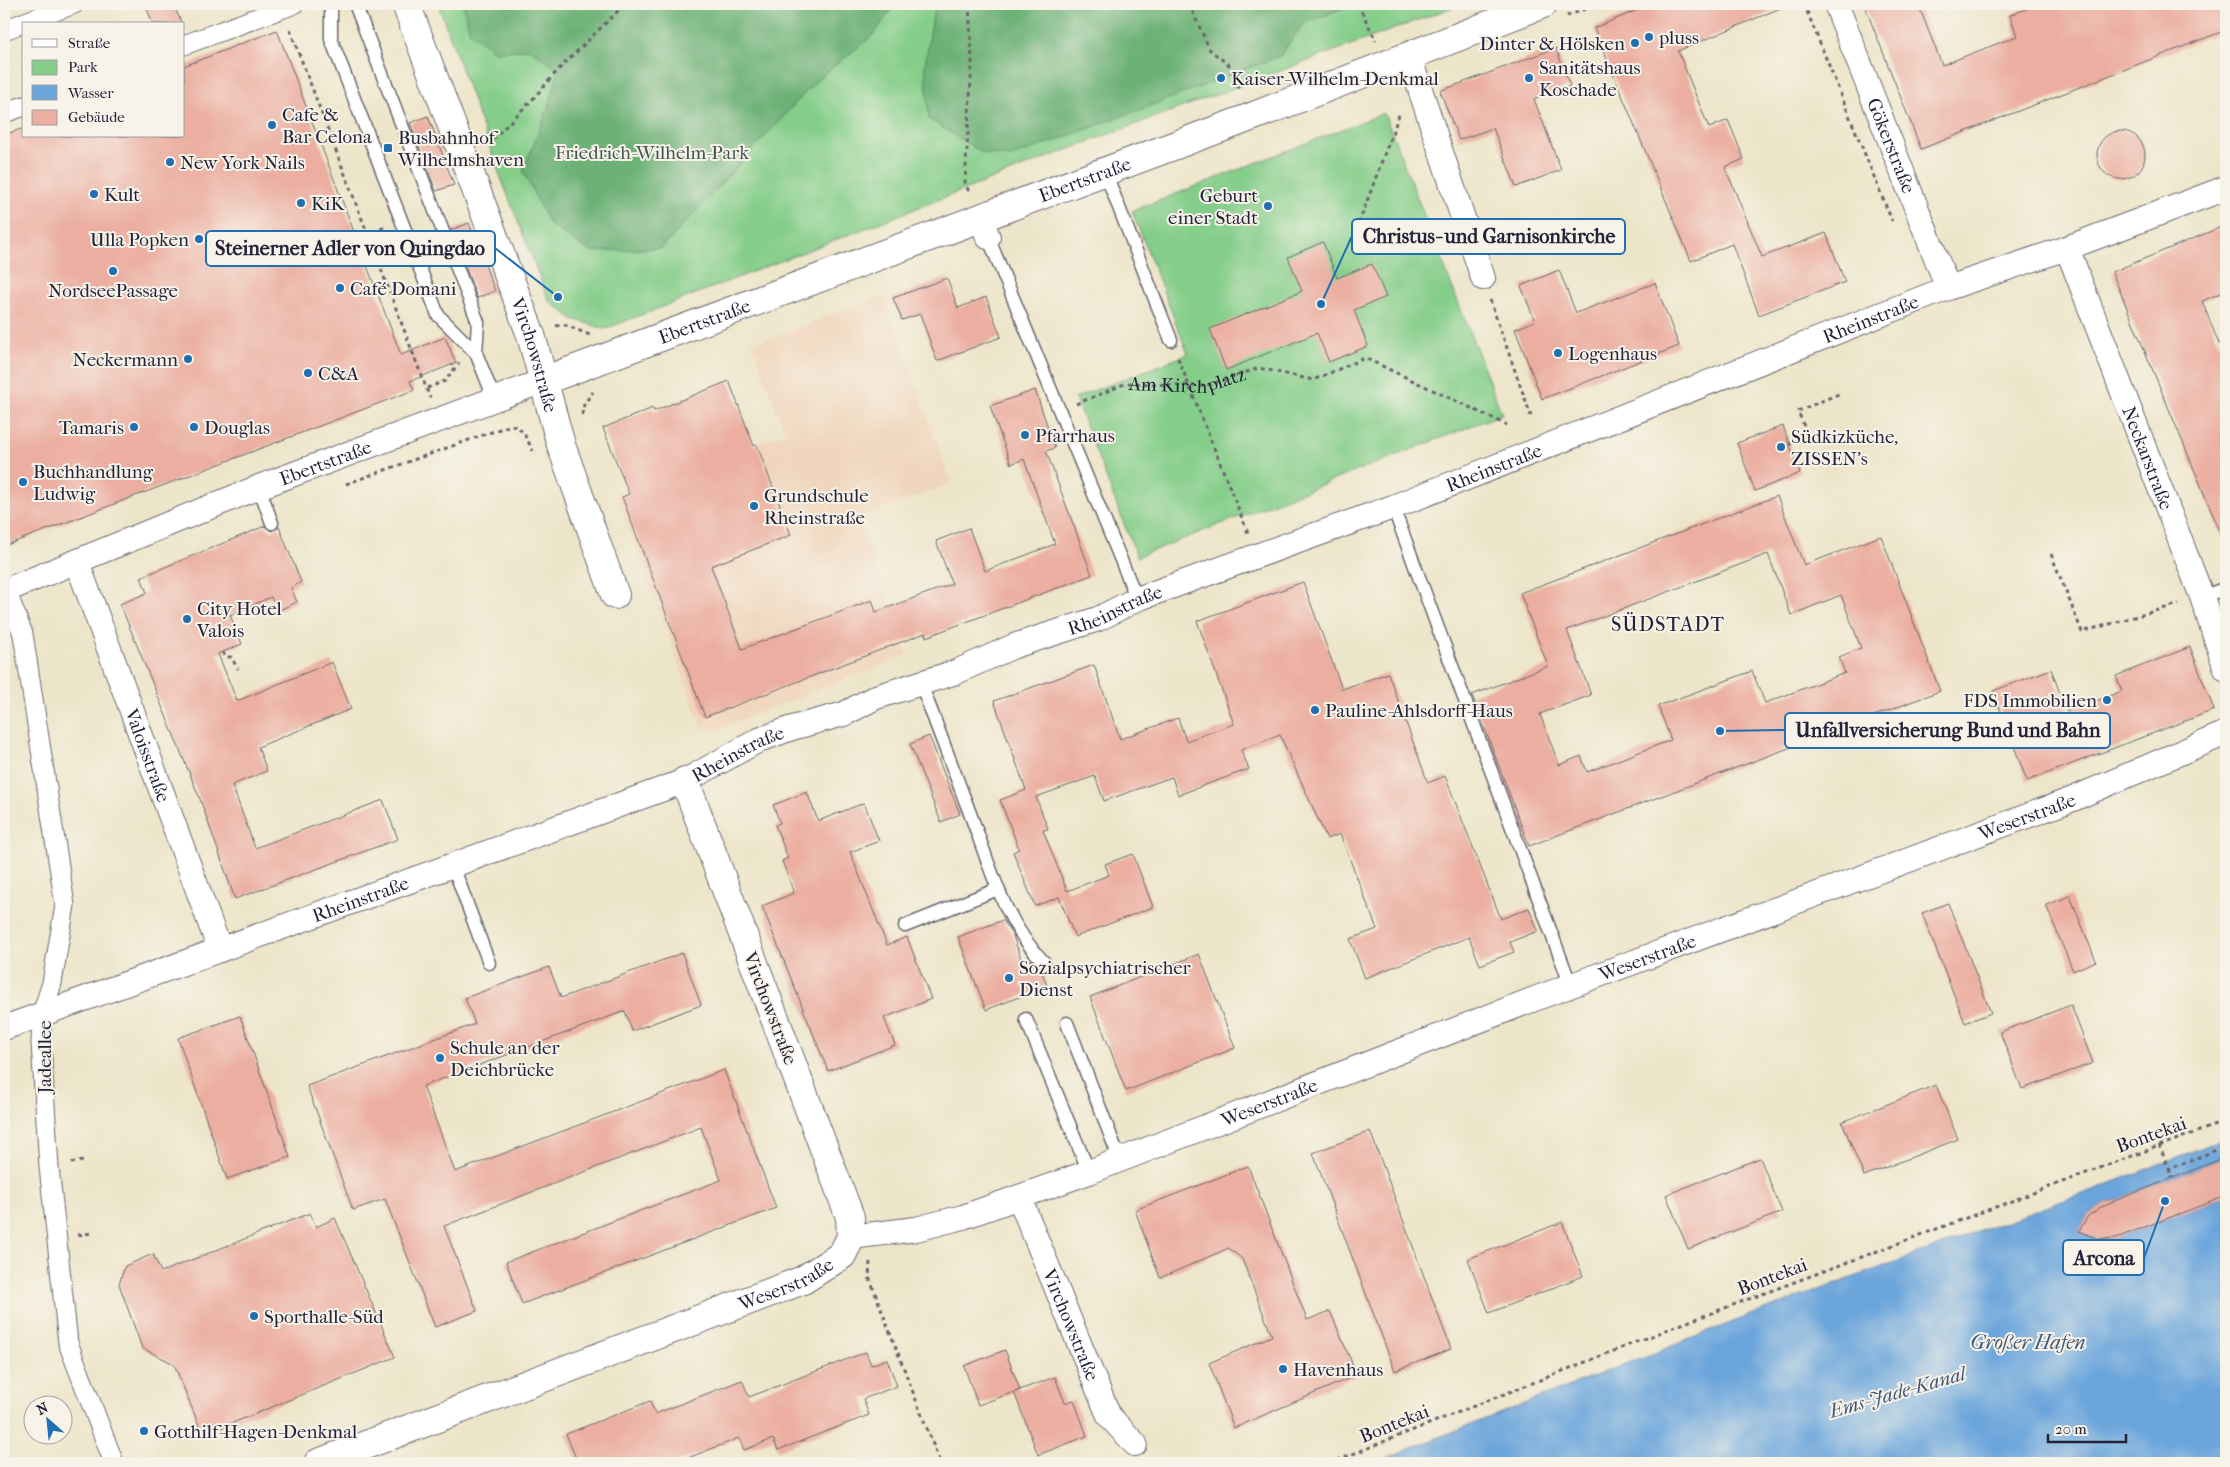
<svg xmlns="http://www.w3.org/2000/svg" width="2230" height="1467" font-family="'IM FELL French Canon',serif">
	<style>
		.built { fill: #f0d6bc }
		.green { fill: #85ce8a; stroke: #547862 }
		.forest { fill: #6cb176; stroke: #476a58 }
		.water { fill: #6ba5db; stroke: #46648b }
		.building { fill: #ebaea0; fill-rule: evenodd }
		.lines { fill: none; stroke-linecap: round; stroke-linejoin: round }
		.service-casing { stroke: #69666d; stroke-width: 15 }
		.pedestrian-casing { stroke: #69666d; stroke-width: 21 }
		.minor-casing { stroke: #69666d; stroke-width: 26 }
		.tertiary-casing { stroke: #69666d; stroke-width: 30 }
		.path { stroke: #69666d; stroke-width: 3; stroke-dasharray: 4 4; stroke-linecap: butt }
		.service { stroke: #fff; stroke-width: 12 }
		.pedestrian { stroke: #fff; stroke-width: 19 }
		.minor { stroke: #fff; stroke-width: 24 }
		.tertiary { stroke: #fff; stroke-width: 28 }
		.poi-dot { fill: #1f6fb2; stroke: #f7f3e8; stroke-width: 2 }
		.labels { text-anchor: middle; stroke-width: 4; stroke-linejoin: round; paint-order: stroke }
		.poi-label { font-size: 19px; fill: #22223b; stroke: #f7f3e8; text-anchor: start }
		.street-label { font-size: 19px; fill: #22223b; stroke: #f7f3e8 }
		.park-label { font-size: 19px; fill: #405653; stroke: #f7f3e8 }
		.neighbourhood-label { font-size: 20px; letter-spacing: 1px; fill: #22223b; stroke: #f7f3e8 }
		.water-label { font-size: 20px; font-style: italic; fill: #3f567b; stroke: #f7f3e8 }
		.leader { fill: none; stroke: #1f6fb2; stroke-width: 2 }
		.callout-dot { fill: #1f6fb2; stroke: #f7f3e8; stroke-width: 2 }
		.callout { fill: #f7f3e8; stroke: #1f6fb2; stroke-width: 2 }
		.callout-label { font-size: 20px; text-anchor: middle; font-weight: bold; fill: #22223b }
	</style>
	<rect width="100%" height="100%" fill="#f7f3e8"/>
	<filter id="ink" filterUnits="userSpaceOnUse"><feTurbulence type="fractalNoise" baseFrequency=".02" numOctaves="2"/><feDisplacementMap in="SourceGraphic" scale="10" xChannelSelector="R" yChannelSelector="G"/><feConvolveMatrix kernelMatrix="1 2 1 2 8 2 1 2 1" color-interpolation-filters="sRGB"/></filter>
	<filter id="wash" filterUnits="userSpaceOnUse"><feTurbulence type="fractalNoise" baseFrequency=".0096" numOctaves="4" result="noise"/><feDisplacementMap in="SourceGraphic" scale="20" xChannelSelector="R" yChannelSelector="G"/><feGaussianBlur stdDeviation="1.12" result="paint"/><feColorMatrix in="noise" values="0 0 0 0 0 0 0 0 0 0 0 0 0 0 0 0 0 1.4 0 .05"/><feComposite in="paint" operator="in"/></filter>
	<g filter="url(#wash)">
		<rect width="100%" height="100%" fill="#ede5c9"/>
		<!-- built -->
		<polygon class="built" points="883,296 952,483 858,518 907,655 712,731 702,728 616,495 785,433 752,344"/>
		<!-- green -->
		<g class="green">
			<polygon points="438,4 1462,4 1093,140 605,329 573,319 549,301 499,173"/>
			<polygon points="1384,113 1502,414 1137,557 1075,398 1188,354 1132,211"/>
		</g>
		<!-- forest -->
		<g class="forest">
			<polygon points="463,4 892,4 894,6 873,35 817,80 662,248 591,252 549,224 523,171 550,103 559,69 530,49 495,52 470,33"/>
			<polygon points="935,4 1353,4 1303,24 1280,56 1166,100 1011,157 983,153 929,119 925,65"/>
		</g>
		<!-- water -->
		<polygon class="water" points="2226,1138 2226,1157 2104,1205 2088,1216 2079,1231 2097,1239 2116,1238 2226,1196 2226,1463 1373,1463 1756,1313 2106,1185"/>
		<g id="blocks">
			<!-- building -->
			<g class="building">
				<polygon points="145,4 173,4 182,24 153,24"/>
				<polygon points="1652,4 1790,4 1678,51 1709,128 1728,120 1744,159 1725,167 1762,257 1826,233 1845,282 1759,315 1732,244 1691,261 1594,28"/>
				<polygon points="1864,4 1918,4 1942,65 2017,36 2010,15 2039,4 2226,4 2226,30 1921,149"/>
				<polygon points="277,30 401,355 445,337 456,363 410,381 414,390 4,546 4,135 24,128 24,136 184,136 184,66"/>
				<polygon points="1556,48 1570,86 1534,99 1561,170 1516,187 1493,128 1459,140 1440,91"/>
				<polygon points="428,116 454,185 436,191 410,123"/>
				<circle cx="2121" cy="155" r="24"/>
				<polygon points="469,223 495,291 477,298 451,230"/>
				<polygon points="2226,225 2226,291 2202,301 2219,344 2226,341 2226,546 2112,272"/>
				<polygon points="1323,242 1337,278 1372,264 1386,297 1354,310 1368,346 1329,362 1317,333 1226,370 1210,329 1302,291 1288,257"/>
				<polygon points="1559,270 1576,313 1655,283 1679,346 1542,399 1515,329 1535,321 1521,286"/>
				<polygon points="947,278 958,308 986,297 1001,337 937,361 920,314 902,320 893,298"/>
				<polygon points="729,381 754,446 757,445 791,535 711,566 742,649 872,600 876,612 952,584 936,541 969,528 985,571 1055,544 1024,459 1011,464 990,406 1035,390 1055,448 1046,451 1092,575 926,637 925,633 705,717 622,497 629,494 603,428 653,408 654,411"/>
				<polygon points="1783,426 1800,473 1755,491 1737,443"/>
				<path d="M 1777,496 L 1804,565 L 1881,536 L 1940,691 L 1529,846 L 1472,695 L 1548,666 L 1520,593 ZM 1768,554 L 1791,615 L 1841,595 L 1861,648 L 1839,657 L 1845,673 L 1765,703 L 1752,671 L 1658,706 L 1671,740 L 1587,772 L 1581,756 L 1559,765 L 1540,714 L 1591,695 L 1567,630 Z"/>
				<polygon points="265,526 271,531 279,527 301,582 291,588 297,602 277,611 271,597 230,615 242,644 218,654 237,701 332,662 351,709 258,747 267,771 232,785 255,848 383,800 398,839 235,899 200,799 120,604 147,593 141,577"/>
				<polygon points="1303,582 1342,689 1388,673 1428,783 1445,776 1501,919 1529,908 1538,931 1510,942 1514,952 1480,965 1469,937 1365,978 1350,939 1377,929 1340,834 1327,839 1280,735 1241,750 1249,769 1178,795 1172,777 1104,801 1095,776 1036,797 1048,829 1043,830 1067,891 1109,875 1105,864 1133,854 1153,907 1075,937 1059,897 1035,906 1013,852 1019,849 1000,800 1026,790 994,701 1094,665 1120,739 1178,718 1186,741 1234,724 1197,621"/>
				<polygon points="2190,647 2214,710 2027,781 1993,691 2051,669 2067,712 2122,691 2116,676"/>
				<polygon points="929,736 960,814 941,822 910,744"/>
				<polygon points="807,792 818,821 864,803 879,841 850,852 887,945 907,937 931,999 884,1018 895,1045 828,1071 762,906 794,893 782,861 788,858 775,825 780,823 773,805"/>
				<polygon points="2070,896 2096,961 2073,971 2046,905"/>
				<polygon points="1948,903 1991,1013 1965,1023 1922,913"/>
				<polygon points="1003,920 1013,936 1023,964 1032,960 1041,969 1047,986 986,1010 958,937"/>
				<polygon points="682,953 701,1005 632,1031 625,1011 423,1086 455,1172 724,1070 776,1208 522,1304 506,1262 721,1180 701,1127 444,1226 477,1311 435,1327 385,1199 353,1210 307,1086 475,1024 465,998 549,967 561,998"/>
				<polygon points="1199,954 1235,1048 1126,1091 1090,997"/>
				<polygon points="2071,1005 2093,1063 2022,1089 2000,1032"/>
				<polygon points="240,1016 290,1157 227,1179 178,1038"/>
				<polygon points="1936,1085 1958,1139 1864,1176 1842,1122"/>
				<polygon points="1370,1131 1451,1349 1395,1371 1313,1153"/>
				<polygon points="2226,1157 2226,1196 2116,1238 2097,1239 2079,1231 2088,1216 2104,1205"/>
				<polygon points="1760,1158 1782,1212 1688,1249 1666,1195"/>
				<polygon points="1248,1166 1307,1320 1330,1311 1357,1375 1234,1428 1209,1363 1272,1336 1242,1259 1229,1248 1160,1278 1135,1210"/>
				<polygon points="310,1213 316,1227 335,1218 395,1357 203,1435 174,1364 142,1348 119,1284 125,1266 153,1254 161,1272"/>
				<polygon points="1562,1222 1583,1276 1489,1313 1468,1259"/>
				<polygon points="1005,1350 1020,1390 978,1405 964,1366"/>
				<polygon points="866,1352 871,1365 887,1359 897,1386 863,1399 869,1415 778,1450 773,1439 744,1450 739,1438 675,1463 578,1463 566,1434 650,1401 655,1414 742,1380 749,1397"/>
				<polygon points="1055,1377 1065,1403 1074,1400 1087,1436 1038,1455 1014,1392"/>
			</g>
		</g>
	</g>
	<g filter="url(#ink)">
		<use href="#blocks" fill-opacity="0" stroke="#69666d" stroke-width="1"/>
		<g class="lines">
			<!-- service casing -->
			<g class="service-casing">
				<g id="service">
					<polyline points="331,4 331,39 438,315 476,353 494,398"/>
					<polyline points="355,4 478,322 476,353"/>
					<polyline points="1105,172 1171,340"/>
					<polyline points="988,237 1137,599"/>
					<polyline points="259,487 272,523"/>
					<polyline points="1393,507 1571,986"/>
					<polyline points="2202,597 2226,588"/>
					<path d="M 921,684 C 939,731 956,777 974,824 C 992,872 1006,925 1044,962"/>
					<polyline points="453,866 489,963"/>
					<polyline points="905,926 998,889"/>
					<polyline points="1026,1019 1089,1172"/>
					<polyline points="1067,1023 1120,1160"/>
				</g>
			</g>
			<!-- pedestrian casing -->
			<g class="pedestrian-casing">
				<g id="pedestrian">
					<polyline points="4,30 74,4"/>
					<polyline points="184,45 294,4"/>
					<polyline points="4,113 24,106"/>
					<polyline points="6,590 23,634 65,905 52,983 42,1014 41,1043 49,1167 68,1343 114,1463"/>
				</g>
			</g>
			<!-- minor casing -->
			<g class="minor-casing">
				<g id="minor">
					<path id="s2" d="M 1836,4 L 1948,288"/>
					<polyline points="1409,56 1483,278"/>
					<polyline points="981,219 988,237"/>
					<path id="s3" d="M 2067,248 L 2202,597 L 2226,669"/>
					<path id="s4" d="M 77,562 L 220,950"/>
					<path id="s5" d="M 4,591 L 259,487 L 543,381"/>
					<path id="s6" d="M 4,1028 L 685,781 L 759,740 L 792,728 L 844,714 L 876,697 L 956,672 L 1014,646 L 1098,619 L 1137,599 L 1393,507 L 1948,288 L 2067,248 L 2226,188"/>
					<path id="s7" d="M 1019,1197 L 1109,1416 L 1135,1444"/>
					<path id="s8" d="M 851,1237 L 916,1229 L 963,1217 L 1089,1172 L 1537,998 L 2073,799 L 2226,733"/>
				</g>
			</g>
			<!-- tertiary casing -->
			<g class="tertiary-casing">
				<g id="tertiary">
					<path id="s9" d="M 406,4 L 531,335 L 561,445 L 615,595"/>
					<path id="s10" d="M 543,381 L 1251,117 L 1543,4"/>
					<path id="s11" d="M 318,1463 L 803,1280 L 842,1255 L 851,1237 L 850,1217 L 685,781"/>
				</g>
			</g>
			<!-- path -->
			<g class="path">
				<polyline points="969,4 972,62 965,183 970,194"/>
				<polyline points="1189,4 1210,50 1229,65 1240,92"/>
				<polyline points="1358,4 1376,41"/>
				<polyline points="1804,4 1892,221"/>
				<polyline points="1567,16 1599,4"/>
				<polyline points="290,30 430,398"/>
				<polyline points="487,145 532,100 559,69 625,4"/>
				<polyline points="1356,231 1400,112"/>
				<polyline points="358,238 385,227"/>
				<polyline points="1490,300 1531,416"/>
				<polyline points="556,326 563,324 590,335"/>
				<polyline points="1178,358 1248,533"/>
				<polyline points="427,388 445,381 459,363"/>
				<path id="s1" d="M 1076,404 L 1127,383 L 1205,386 L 1259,368 L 1313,380 L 1365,358 L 1507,425"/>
				<polyline points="582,415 584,404 593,392"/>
				<polyline points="1789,444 1808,437 1798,411 1841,393"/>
				<path d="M 346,484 L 511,425 C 523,427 527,440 533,451"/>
				<polyline points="2051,554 2082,632 2179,604"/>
				<polyline points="223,652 225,657 231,657 238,669"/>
				<polyline points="2159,1145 2169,1169 2226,1146"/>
				<polyline points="71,1163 83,1161"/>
				<polyline points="2169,1169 2172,1178"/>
				<polyline points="78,1235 92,1233"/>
				<polyline points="870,1262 869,1277 940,1463"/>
				<polyline points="1330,1463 1674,1327 2226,1121"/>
			</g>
			<!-- service -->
			<use href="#service" class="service"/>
			<!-- pedestrian -->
			<use href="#pedestrian" class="pedestrian"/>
			<!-- minor -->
			<use href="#minor" class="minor"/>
			<!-- tertiary -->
			<use href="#tertiary" class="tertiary"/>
		</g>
	</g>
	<!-- markers -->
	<g class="poi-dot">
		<circle cx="1649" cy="37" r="5"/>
		<circle cx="1635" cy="43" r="5"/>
		<circle cx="1221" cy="78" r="5"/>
		<circle cx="1529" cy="78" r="5"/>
		<circle cx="272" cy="125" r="5"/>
		<rect x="383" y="143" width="10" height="10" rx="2.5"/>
		<circle cx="170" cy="162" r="5"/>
		<circle cx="94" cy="194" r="5"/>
		<circle cx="301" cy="203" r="5"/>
		<circle cx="1268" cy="206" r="5"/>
		<circle cx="199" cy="239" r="5"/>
		<circle cx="113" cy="271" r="5"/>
		<circle cx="340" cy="288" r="5"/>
		<circle cx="1558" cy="353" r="5"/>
		<circle cx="188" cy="359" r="5"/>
		<circle cx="308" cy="373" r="5"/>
		<circle cx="134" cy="427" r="5"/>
		<circle cx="194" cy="427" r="5"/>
		<circle cx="1025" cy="435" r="5"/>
		<circle cx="1781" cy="447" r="5"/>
		<circle cx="23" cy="482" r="5"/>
		<circle cx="754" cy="506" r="5"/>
		<circle cx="187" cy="619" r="5"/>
		<circle cx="2107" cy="700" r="5"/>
		<circle cx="1315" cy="710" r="5"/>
		<circle cx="1009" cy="978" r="5"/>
		<circle cx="440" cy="1058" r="5"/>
		<circle cx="254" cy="1316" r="5"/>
		<circle cx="1283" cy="1369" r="5"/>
		<circle cx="144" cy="1431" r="5"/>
	</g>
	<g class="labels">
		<!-- poi labels -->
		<g class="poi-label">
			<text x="1659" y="44">pluss</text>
			<text x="1625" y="50" text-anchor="end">Dinter &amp; Hölsken</text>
			<text x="1539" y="74">Sanitätshaus<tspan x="1539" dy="22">Koschade</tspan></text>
			<text x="1231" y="85">Kaiser-Wilhelm-Denkmal</text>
			<text x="282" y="121">Cafe &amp;<tspan x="282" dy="22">Bar Celona</tspan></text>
			<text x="398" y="144">Busbahnhof<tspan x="398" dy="22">Wilhelmshaven</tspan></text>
			<text x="180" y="169">New York Nails</text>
			<text x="104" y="201">Kult</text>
			<text x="1258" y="202" text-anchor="end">Geburt<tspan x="1258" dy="22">einer Stadt</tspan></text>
			<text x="311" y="210">KiK</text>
			<text x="189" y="246" text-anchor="end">Ulla Popken</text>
			<text x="350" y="295">Café Domani</text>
			<text x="113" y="297" text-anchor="middle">NordseePassage</text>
			<text x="1568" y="360">Logenhaus</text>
			<text x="178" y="366" text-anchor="end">Neckermann</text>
			<text x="318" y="380">C&amp;A</text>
			<text x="124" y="434" text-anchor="end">Tamaris</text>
			<text x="204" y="434">Douglas</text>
			<text x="1035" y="442">Pfarrhaus</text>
			<text x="1791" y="443">Südkizküche,<tspan x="1791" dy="22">ZISSEN's</tspan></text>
			<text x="33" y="478">Buchhandlung<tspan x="33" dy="22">Ludwig</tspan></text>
			<text x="764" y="502">Grundschule<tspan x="764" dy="22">Rheinstraße</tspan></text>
			<text x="197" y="615">City Hotel<tspan x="197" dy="22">Valois</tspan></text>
			<text x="2097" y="707" text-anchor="end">FDS Immobilien</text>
			<text x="1325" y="717">Pauline-Ahlsdorff-Haus</text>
			<text x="1019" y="974">Sozialpsychiatrischer<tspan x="1019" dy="22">Dienst</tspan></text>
			<text x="450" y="1054">Schule an der<tspan x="450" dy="22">Deichbrücke</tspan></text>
			<text x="264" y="1323">Sporthalle-Süd</text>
			<text x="1293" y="1376">Havenhaus</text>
			<text x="154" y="1438">Gotthilf-Hagen-Denkmal</text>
		</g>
		<!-- street labels -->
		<g class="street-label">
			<text dy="7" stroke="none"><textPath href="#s2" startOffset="152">Gökerstraße</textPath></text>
			<text dy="7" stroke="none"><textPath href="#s10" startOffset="578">Ebertstraße</textPath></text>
			<text dy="7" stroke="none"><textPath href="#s6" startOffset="1999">Rheinstraße</textPath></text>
			<text dy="7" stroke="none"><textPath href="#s10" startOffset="172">Ebertstraße</textPath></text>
			<text dy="7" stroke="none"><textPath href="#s9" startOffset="374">Virchowstraße</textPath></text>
			<text dy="7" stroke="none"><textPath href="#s1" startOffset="116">Am Kirchplatz</textPath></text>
			<text dy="7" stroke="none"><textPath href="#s3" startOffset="225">Neckarstraße</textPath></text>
			<text dy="7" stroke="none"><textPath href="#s5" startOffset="346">Ebertstraße</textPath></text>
			<text dy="7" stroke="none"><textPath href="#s6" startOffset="1594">Rheinstraße</textPath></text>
			<text dy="7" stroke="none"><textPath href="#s6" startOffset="1189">Rheinstraße</textPath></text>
			<text dy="7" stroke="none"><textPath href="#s6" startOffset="784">Rheinstraße</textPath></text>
			<text dy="7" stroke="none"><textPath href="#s4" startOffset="206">Valoisstraße</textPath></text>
			<text dy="7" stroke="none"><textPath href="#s8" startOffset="1251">Weserstraße</textPath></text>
			<text dy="7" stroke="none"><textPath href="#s6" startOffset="379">Rheinstraße</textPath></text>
			<text dy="7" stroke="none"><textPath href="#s8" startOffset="846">Weserstraße</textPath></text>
			<text transform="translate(771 1008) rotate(69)" y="7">Virchowstraße</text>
			<text transform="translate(44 1057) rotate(-90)" y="7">Jadeallee</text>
			<text dy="7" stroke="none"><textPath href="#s8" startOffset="441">Weserstraße</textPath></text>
			<text transform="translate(2151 1134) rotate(-20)" y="7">Bontekai</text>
			<text transform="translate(1772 1276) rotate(-21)" y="7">Bontekai</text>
			<text dy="7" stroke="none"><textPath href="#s11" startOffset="501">Weserstraße</textPath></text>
			<text dy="7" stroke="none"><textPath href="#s7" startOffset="138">Virchowstraße</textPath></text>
			<text transform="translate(1394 1423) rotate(-22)" y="7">Bontekai</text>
		</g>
		<!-- park labels -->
		<g class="park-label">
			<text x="652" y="159">Friedrich-Wilhelm-Park</text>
		</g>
		<!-- neighbourhood labels -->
		<g class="neighbourhood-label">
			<text x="1668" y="631">SÜDSTADT</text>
		</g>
		<!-- water labels -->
		<g class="water-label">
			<text x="2028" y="1349">Großer Hafen</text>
			<text transform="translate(1897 1392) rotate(-16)" y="7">Ems-Jade-Kanal</text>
		</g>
	</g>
	<!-- callouts -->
	<path class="leader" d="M1321 304L1352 236M558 297L495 248M1720 731L1785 730M2165 1201L2144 1258"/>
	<g class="callout-dot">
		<circle cx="1321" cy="304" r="5"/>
		<circle cx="558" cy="297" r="5"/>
		<circle cx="1720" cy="731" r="5"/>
		<circle cx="2165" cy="1201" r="5"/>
	</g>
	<g class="callout">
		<rect x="1352" y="219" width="273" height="35" rx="5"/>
		<rect x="206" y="231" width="289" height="35" rx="5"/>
		<rect x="1785" y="713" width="325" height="35" rx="5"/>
		<rect x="2063" y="1240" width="81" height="35" rx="5"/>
	</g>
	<g class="callout-label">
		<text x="1489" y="243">Christus- und Garnisonkirche</text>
		<text x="350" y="255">Steinerner Adler von Quingdao</text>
		<text x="1948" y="737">Unfallversicherung Bund und Bahn</text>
		<text x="2104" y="1265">Arcona</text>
	</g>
	<!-- margin -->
	<rect width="2230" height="1467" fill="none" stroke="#f7f3e8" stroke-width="20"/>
	<!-- legend -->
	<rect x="22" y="22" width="162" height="115" fill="#f7f3e8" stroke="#a29fa3"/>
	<rect x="32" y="39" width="25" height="8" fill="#ffffff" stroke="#a29fa3"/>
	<text x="68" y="48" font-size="15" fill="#22223b">Straße</text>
	<rect x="32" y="60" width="25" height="15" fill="#85ce8a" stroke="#a29fa3"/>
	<text x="68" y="72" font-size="15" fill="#22223b">Park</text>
	<rect x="32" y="85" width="25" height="15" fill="#6ba5db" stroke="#a29fa3"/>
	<text x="68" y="98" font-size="15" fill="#22223b">Wasser</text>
	<rect x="32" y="110" width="25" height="15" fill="#ebaea0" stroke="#a29fa3"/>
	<text x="68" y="122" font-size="15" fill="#22223b">Gebäude</text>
	<!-- north arrow -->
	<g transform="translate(48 1420) rotate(333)"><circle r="24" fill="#f7f3e8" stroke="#a29fa3"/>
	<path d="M0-4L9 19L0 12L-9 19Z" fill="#1f6fb2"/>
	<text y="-8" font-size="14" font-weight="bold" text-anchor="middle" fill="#22223b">N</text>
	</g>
	<!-- scale -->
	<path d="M2048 1434v8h78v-8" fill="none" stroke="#22223b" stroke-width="2.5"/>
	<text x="2055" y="1434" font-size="15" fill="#22223b" stroke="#f7f3e8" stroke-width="4" paint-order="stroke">20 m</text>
</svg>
